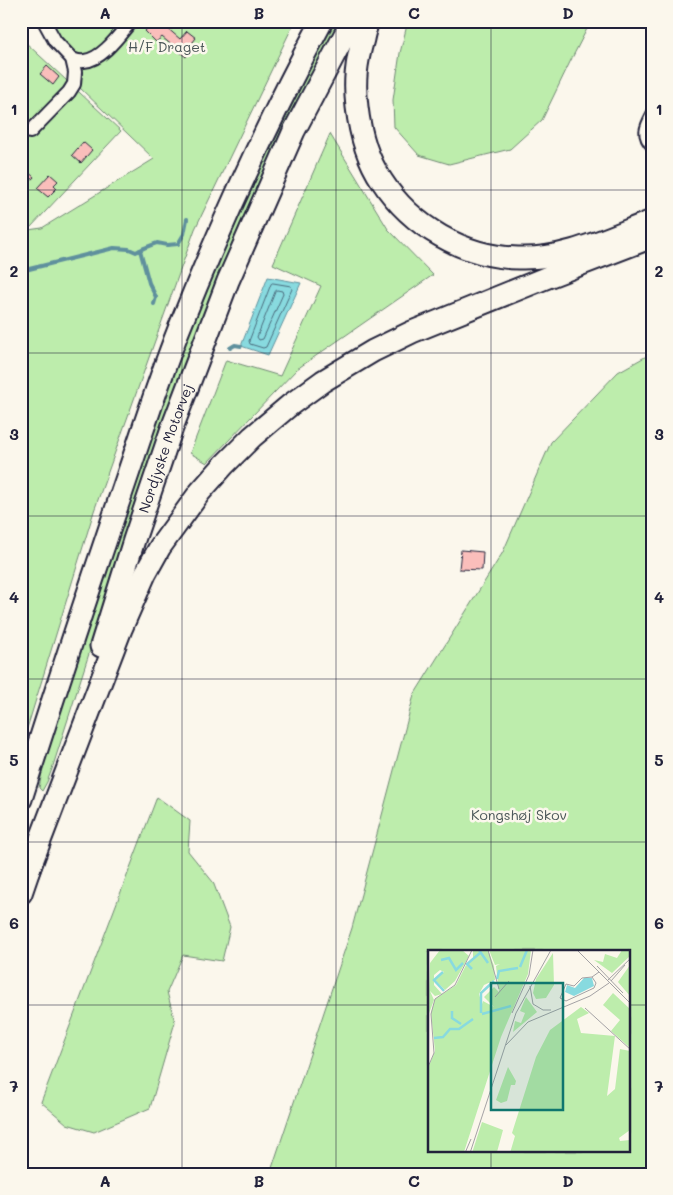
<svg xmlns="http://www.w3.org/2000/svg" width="673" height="1195" font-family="Mali,sans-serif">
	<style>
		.green { fill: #bdedac; stroke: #708874; fill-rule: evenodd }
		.water { fill: #88dadf; stroke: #5f909d }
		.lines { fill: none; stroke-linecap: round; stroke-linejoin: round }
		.shore { stroke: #4b6c7d; stroke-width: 1 }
		.stream { stroke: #5f909d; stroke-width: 4 }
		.building { fill: #fabebb; stroke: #22223b }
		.service-casing { stroke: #22223b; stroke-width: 10 }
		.minor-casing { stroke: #22223b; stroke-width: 16 }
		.motorway-casing { stroke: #22223b; stroke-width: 25 }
		.service { stroke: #fbf7ec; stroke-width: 6 }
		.minor { stroke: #fbf7ec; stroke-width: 12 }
		.motorway { stroke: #fbf7ec; stroke-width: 21 }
		.grid { fill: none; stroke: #22223b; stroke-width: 1; stroke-opacity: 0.55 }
		.labels { text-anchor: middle; stroke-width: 5; stroke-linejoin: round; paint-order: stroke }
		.park-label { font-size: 14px; fill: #495557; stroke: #fbf7ec }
		.street-label { font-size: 14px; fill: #22223b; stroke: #fbf7ec }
		.inset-river { fill: none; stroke: #88dadf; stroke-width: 2.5 }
		.inset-road { fill: none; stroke: #a4a2a5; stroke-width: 1 }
		.view { fill: #0f766e; fill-opacity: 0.15; stroke: #0f766e; stroke-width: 2.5 }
		.inset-edge { fill: none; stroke: #22223b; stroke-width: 2.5 }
		.neatline { fill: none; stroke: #22223b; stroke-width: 2 }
		.grid-label { font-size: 16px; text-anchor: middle; font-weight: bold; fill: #22223b }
	</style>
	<rect width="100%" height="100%" fill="#fbf7ec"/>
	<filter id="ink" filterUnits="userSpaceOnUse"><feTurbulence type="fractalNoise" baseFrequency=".02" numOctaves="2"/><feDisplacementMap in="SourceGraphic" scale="10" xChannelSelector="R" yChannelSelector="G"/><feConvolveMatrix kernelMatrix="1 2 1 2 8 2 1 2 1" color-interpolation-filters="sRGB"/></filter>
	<g filter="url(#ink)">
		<!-- green -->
		<g class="green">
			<polygon points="50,21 295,21 195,229 94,511 21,748 21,229 28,230 42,228 154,159 80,88 72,55 59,40"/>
			<polygon points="332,21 343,21 94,638 52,769 47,782 42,791 39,788 43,767 85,635 139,470 182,349 225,244 272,140"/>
			<polygon points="408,21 591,21 570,62 542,120 510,149 449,164 419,155 394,127 393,100 400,53"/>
			<polygon points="25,42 121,131 30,228 21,220 21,46"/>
			<polygon points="330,134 388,229 433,275 297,369 207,463 190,453 226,360 280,376 321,286 273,264"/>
			<path d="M 652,353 L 652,1174 L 270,1174 L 352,928 L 414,695 L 503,552 L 551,442 L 618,372 ZM 429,951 L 629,951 L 629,1151 L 429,1151 Z"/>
			<polygon points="157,797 190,821 188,851 213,882 230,927 222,961 183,955 167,992 175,1022 150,1108 94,1132 67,1124 41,1102"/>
		</g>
		<!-- water -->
		<polygon class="water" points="268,277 301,283 268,355 241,346"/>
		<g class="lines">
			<!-- shore -->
			<g class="shore">
				<polygon points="273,283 291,286 292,289 266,347 263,348 250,344 249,341 271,284"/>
				<polygon points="277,290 282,291 283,294 263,339 259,340 257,337 275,292"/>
			</g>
			<!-- stream -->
			<g class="stream">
				<polyline points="140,250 149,283 156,297 154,304"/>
				<polyline points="21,271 114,248 129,249 136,252 144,248 157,243 167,245 178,244 184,234 187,219"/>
				<polyline points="230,348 235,345 241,346"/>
			</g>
		</g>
		<!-- building -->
		<g class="building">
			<polygon points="154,21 159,21 180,39 187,31 196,38 189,47 192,49 186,57 162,37 156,42 145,31"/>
			<polygon points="47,66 59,77 53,85 40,74"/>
			<polygon points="83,142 92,150 81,163 72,155"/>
			<polygon points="21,166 34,177 21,191"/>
			<polygon points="50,174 58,181 54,185 57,188 48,197 37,188"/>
			<polygon points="461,550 483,552 482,570 459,569"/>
		</g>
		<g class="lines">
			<!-- service casing -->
			<g class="service-casing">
				<path id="service" d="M 652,110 C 644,125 637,135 652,149"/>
			</g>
			<!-- minor casing -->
			<g class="minor-casing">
				<g id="minor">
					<path d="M 72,59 C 75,60 80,62 84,61 C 102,60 120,34 131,21"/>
					<polyline points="30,132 69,92 74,84 75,72 72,59 55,41 44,21"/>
				</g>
			</g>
			<!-- motorway casing -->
			<g class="motorway-casing">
				<g id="motorway">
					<path d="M 368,21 C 366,27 364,33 363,39 C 356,63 354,82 357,107 C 360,133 367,159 382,181 C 411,226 464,257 518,258 C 565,260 609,237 652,221"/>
					<path id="s1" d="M 101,646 L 134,540 L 172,428 L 228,281 L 294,131 L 352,21"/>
					<path d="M 21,799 C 55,692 90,586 126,480 C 143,430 159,379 179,329 C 221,224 268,121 322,21"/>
					<polyline points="28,872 121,629 145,574 160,547 200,492 224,465 252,437 290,405 323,381 373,351 412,332 548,277 652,237"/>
					<polyline points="21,893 33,858"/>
				</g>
			</g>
			<!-- service -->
			<use href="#service" class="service"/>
			<!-- minor -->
			<use href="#minor" class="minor"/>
			<!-- motorway -->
			<use href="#motorway" class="motorway"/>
		</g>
	</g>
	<!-- grid -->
	<path class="grid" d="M 182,21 L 182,1174M 336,21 L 336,1174M 491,21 L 491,951M 21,190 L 652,190M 21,353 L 652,353M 21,516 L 652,516M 21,679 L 652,679M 21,842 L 652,842M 21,1005 L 429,1005M 629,1005 L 652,1005M 491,1151 L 491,1174"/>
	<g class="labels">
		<!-- park labels -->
		<g class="park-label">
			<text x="167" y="52">H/F Draget</text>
			<text x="519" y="820">Kongshøj Skov</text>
		</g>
		<!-- street labels -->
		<g class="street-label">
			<text dy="5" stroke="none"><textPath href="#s1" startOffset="208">Nordjyske Motorvej</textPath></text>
		</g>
	</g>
	<!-- overview -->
	<g transform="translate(428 950)">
		<rect width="202" height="202" fill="#fbf7ec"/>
		<path d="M 12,0 L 34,0 L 41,6 L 27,31 L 17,40 L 7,30 L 16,22 L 12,20 L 6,25 L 6,35 L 14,44 L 7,46 L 2,41 L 6,50 L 0,66 L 2,13 ZM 45,0 L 60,0 L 66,16 L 67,30 L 56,35 L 51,44 L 54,54 L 55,51 L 66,57 L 56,47 L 66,37 L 71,42 L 68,16 L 72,14 L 67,15 L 61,0 L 103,0 L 100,24 L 73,87 L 36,202 L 0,202 L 0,118 L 7,101 L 3,63 L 7,49 L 28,35 L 38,15 L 44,19 L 39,14 L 45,8 ZM 194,0 L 202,0 L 202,6 L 184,23 L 166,10 L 175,12 L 177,4 L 189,8 ZM 125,3 L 126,35 L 118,48 L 108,49 L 105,43 L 108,29 ZM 202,15 L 202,46 L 190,32 ZM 185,43 L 202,59 L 201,97 L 183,81 L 192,70 L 175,55 ZM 98,47 L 109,62 L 85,82 L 87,71 L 93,73 L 97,63 L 92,61 ZM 153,57 L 161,63 L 149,69 L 153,83 L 187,86 L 179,146 L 187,139 L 192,99 L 202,101 L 202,180 L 191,188 L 192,191 L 202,190 L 202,202 L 82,203 L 87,186 L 84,183 L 108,107 L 122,80 ZM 80,117 L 88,131 L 87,135 L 83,135 L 79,151 L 73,153 L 68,150 ZM 54,172 L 75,180 L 69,202 L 44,203 Z" fill="#bdedac"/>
		<path d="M 156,28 L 164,28 L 166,36 L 146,46 L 137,42 L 139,35 L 147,38 Z" fill="#88dadf"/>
		<path class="inset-river" d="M 51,0 L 60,13M 13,10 L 21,8 L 28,20 L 35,13M 92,17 L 99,0M 44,19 L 39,14 L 52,3M 15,22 L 6,30 L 16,41M 69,29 L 71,21 L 90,18M 24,61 L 24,68 L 33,74M 53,63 L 53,43 L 66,31M 54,64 L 83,56M 6,88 L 15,87 L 22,79 L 31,79 L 45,69"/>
		<path class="inset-road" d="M 60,0 L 71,39M 149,0 L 203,54M 169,16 L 195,43M 164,27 L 168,33 L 166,38 L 138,51 L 132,48 L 138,34 L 146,36 L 154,28 L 164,27 L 171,22M 180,30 L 203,8M 183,31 L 197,15M 102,36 L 105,54 L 115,60 L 123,60M 67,47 L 81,31M 157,58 L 203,100M 84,63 L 101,25 L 105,0M 78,95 L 100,72 L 162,46 L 181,33M 0,117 L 6,103 L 3,64 L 7,49 L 27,35 L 44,0M 37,203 L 43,189M 42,203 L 88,63 L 123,0"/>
		<path class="view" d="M 63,33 L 135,33 L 135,160 L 63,160 Z"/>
		<rect width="202" height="202" class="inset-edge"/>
	</g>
	<!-- margin -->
	<rect width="673" height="1195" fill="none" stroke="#fbf7ec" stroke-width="55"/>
	<rect x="28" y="28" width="618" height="1140" class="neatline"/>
	<g class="grid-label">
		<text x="105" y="19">A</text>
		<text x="259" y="19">B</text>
		<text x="414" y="19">C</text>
		<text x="568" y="19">D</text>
		<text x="14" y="115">1</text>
		<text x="659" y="115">1</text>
		<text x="14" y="277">2</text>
		<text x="659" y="277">2</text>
		<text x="14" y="440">3</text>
		<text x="659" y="440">3</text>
		<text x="14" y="603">4</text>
		<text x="659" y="603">4</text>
		<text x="14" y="766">5</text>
		<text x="659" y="766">5</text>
		<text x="14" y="929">6</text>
		<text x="659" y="929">6</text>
		<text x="14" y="1092">7</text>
		<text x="659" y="1092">7</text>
		<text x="105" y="1187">A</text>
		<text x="259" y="1187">B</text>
		<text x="414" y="1187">C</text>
		<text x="568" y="1187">D</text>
	</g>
</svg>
